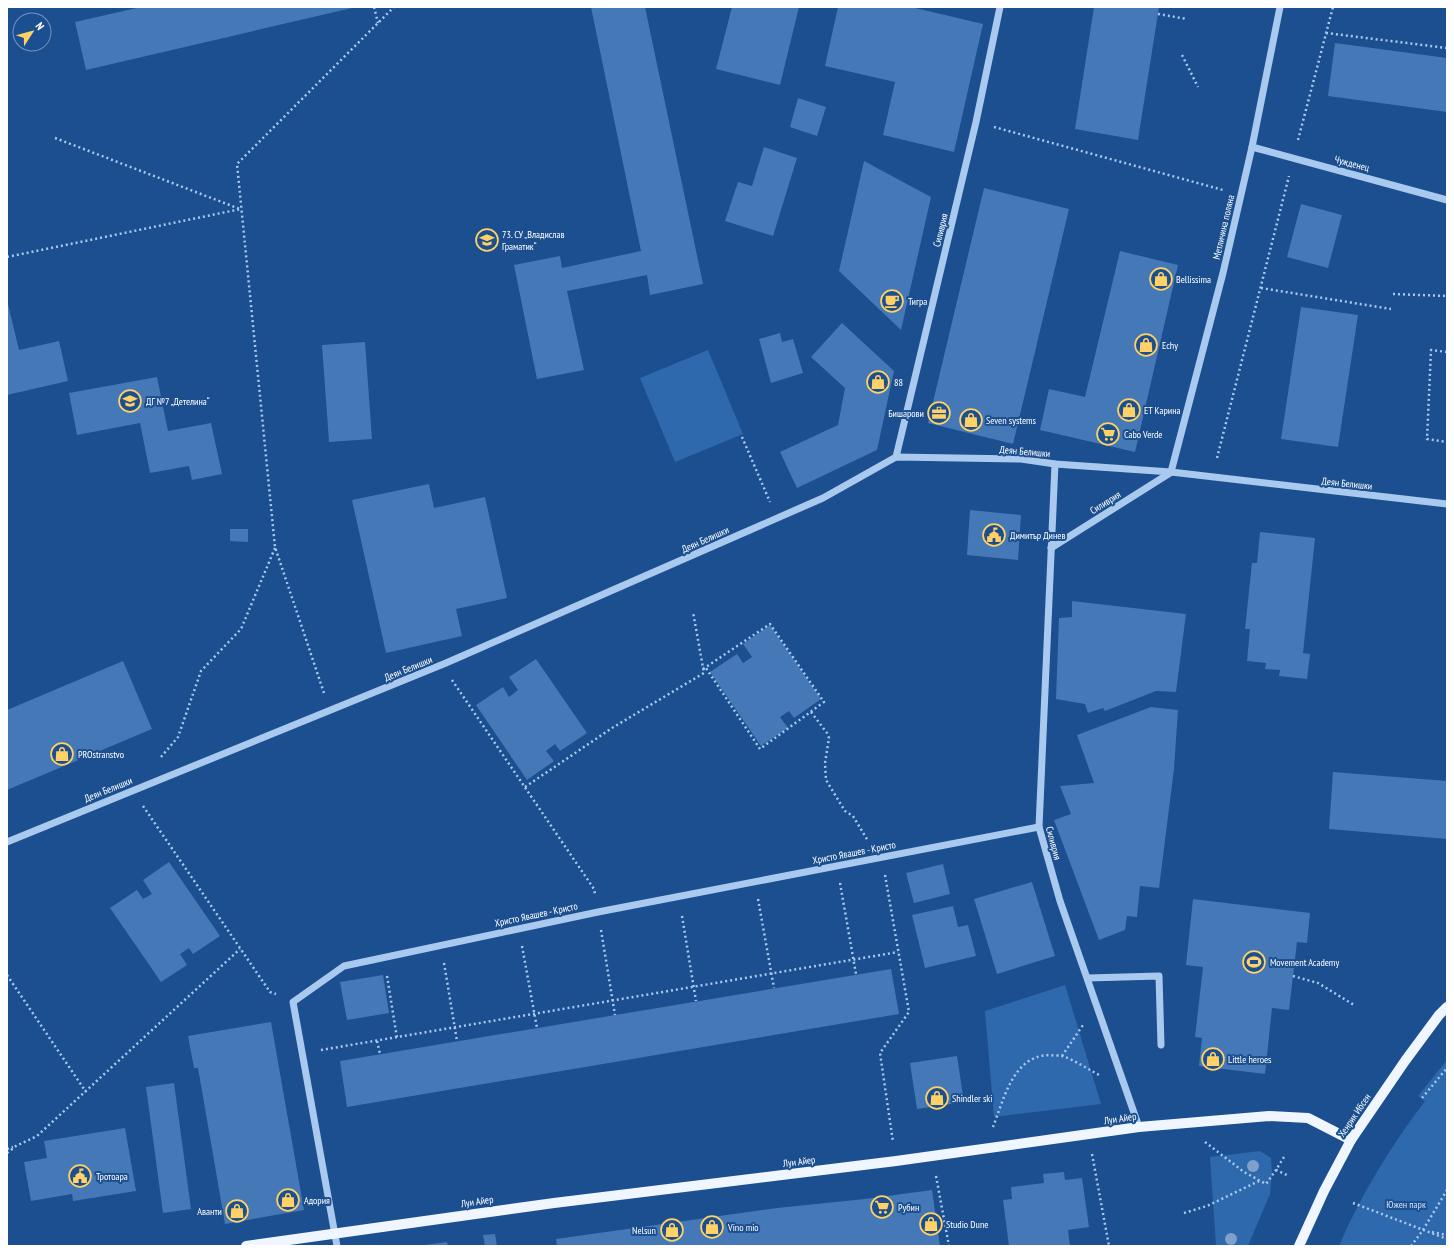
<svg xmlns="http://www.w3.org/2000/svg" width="1454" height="1253" font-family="'PT Sans Narrow',sans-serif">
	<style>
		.green { fill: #2e69ad }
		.building { fill: #4478b7 }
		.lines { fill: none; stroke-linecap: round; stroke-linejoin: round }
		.path { stroke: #a9c9ee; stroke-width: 2.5; stroke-dasharray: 2 3; stroke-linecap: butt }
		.minor { stroke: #a9c9ee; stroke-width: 7 }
		.major { stroke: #f0f6ff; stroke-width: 10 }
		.tree { fill: #7ea0ca }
		.labels { text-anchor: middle; stroke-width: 4; stroke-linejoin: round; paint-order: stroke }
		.street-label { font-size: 10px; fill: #fff; stroke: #1b4f8f }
		.poi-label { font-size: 10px; fill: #fff; stroke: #1b4f8f; text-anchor: start }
		.park-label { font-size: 10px; fill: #cfe3fa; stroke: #1b4f8f }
	</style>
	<rect width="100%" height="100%" fill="#1b4f8f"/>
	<!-- green -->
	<g class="green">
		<polygon points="708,350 743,434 675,462 640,378"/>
		<polygon points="1065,985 1101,1104 994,1117 985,1011"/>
		<path d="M 1447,1060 L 1447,1246 L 1339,1246 C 1361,1194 1391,1146 1425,1101 L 1418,1096 Z"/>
		<polygon points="1260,1151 1271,1158 1272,1173 1270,1194 1248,1246 1216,1246 1210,1157"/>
	</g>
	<!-- building -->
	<g class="building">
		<polygon points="141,7 352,7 352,8 86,70 75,22"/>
		<polygon points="591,7 645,7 703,284 650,295 647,275 567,291 584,370 537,379 514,265 560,256 562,268 641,251"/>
		<polygon points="732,7 799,7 780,85 716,69"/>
		<polygon points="838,7 911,7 983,24 954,152 883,135 895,82 825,66"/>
		<polygon points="1094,7 1159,7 1138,140 1075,129"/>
		<polygon points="1335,43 1447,58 1447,112 1328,96"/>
		<polygon points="798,98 826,107 817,136 790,127"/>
		<polygon points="764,147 797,158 773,236 725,221 738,182 752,186"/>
		<polygon points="864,161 931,197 901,330 839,271"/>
		<polygon points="984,188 1069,209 1013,444 928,423"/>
		<polygon points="1301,204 1342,215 1328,268 1287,257"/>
		<polygon points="1120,251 1178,265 1135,452 1040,430 1049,389 1085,397"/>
		<polygon points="7,300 19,350 59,341 68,381 7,395"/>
		<polygon points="1301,307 1358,315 1338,447 1281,439"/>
		<polygon points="842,323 894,371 877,450 797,488 780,452 838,425 845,388 811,357"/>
		<polygon points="780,333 782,342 793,339 803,373 771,383 759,339"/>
		<polygon points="365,342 372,439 329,442 322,345"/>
		<polygon points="157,377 168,431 211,423 222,474 192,480 189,466 150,473 140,423 77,435 69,393"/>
		<polygon points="429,484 434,508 485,497 507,598 456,609 462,636 386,653 352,500"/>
		<polygon points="970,510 1021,515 1018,560 967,555"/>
		<polygon points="230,529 248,529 248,542 230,541"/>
		<polygon points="1260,532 1315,538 1303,653 1310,654 1307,679 1279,676 1280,670 1265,669 1266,663 1247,661 1250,629 1245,629 1252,563 1257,563"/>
		<polygon points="1072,601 1186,614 1176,692 1156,691 1105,711 1103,708 1088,713 1085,704 1056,699 1059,618 1072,617"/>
		<polygon points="770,625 821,699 794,718 789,711 780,717 788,728 761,746 710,672 737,654 743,663 752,657 743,644"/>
		<polygon points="536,659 587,733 560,751 555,744 546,751 554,761 527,780 476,705 503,687 509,697 518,690 509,677"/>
		<polygon points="123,661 152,729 7,790 7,710"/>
		<polygon points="1151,707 1178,710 1174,769 1159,888 1140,886 1137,917 1127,916 1125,930 1099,940 1054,820 1071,814 1060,786 1094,783 1077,735"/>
		<polygon points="1333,772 1447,781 1447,839 1329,829"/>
		<polygon points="169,862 220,936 193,954 189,948 180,954 187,965 161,982 110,908 137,890 143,899 152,894 143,880"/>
		<polygon points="943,864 950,894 914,903 906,873"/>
		<polygon points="1032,882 1055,956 997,974 974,899"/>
		<polygon points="1193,899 1310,913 1307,943 1297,942 1289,1010 1272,1008 1265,1074 1199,1066 1202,1038 1195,1037 1203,967 1186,965"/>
		<polygon points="953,906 958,927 968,925 976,956 925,968 912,915"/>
		<polygon points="891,969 899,1014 347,1107 340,1061"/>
		<polygon points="383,975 389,1013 347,1020 340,982"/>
		<polygon points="271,1022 304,1210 225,1224 198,1068 194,1068 188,1036"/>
		<polygon points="957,1056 964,1102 917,1109 910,1063"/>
		<polygon points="174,1083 191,1209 163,1213 146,1087"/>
		<polygon points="125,1128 136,1191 73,1201 72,1194 31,1201 24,1162 47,1158 44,1141"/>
		<polygon points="1064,1172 1065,1180 1082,1178 1089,1227 1068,1230 1070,1246 1009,1246 1003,1200 1012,1199 1011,1187 1044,1183 1043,1174"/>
		<polygon points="932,1190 940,1246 557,1246 556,1239 777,1208 865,1199"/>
		<polygon points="495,1234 497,1246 485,1246 483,1235"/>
		<polygon points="447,1242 448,1246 425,1246 425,1245"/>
	</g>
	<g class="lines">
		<!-- path -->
		<g class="path">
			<polyline points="374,7 378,23"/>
			<polyline points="1158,14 1187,19"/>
			<polyline points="1326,33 1447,48"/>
			<polyline points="1182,55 1198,87"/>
			<polyline points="994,127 1223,190"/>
			<polyline points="55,138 240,209"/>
			<polyline points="1298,140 1333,7"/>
			<polyline points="7,257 241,209"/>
			<polyline points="1261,288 1391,309"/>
			<polyline points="1393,294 1447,296"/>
			<polyline points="1447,352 1431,350 1427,439 1447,442"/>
			<polyline points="742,437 770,502"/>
			<polyline points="1217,458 1289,176"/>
			<polyline points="703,669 770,624 824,702 760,749 706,668"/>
			<polyline points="452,680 594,889 595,894"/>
			<polyline points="324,693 275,547 237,164 394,7"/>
			<polyline points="811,712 827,733 829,738 825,763 826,780 845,811 853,816 868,841"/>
			<polyline points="161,757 178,737 201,671 241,629 275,548"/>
			<polyline points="525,787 612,728 704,673 693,612"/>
			<polyline points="143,806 270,992 276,994"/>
			<polyline points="885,875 909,1012 880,1053 893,1142"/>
			<polyline points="840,883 856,974"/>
			<polyline points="758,899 774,988"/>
			<polyline points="682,916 696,1001"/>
			<polyline points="601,930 615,1015"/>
			<polyline points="522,946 537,1028"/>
			<polyline points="444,963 457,1041"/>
			<polyline points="7,975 86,1092"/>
			<polyline points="387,976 397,1038"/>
			<polyline points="1293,976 1318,983 1354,1005"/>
			<polyline points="377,1041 380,1054"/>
			<polyline points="321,1050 898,952"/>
			<polyline points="1062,1056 1083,1025"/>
			<polyline points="1422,1098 1447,1068"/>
			<path d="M 993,1127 C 1004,1099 1013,1055 1050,1055 C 1054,1056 1059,1055 1062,1056 C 1075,1060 1089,1070 1101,1076"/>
			<polyline points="1205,1142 1244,1172 1266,1184 1276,1170"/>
			<polyline points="7,1149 13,1147"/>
			<polyline points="7,1153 16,1146 37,1136 240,949"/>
			<polyline points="1092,1154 1109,1246"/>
			<polyline points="1284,1157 1276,1170 1289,1176"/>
			<polyline points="936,1176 949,1246"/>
			<polyline points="1353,1203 1447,1239"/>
			<polyline points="1184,1213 1207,1206 1259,1181"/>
			<polyline points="1432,1232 1447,1235"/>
			<polyline points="1411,1246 1423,1230 1447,1190"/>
		</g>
		<!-- minor -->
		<g class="minor">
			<polyline points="1252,147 1447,200"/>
			<polyline points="896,457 976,122 1000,7"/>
			<polyline points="1055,464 1039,827 1060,901 1139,1127"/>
			<polyline points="1171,472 1223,273 1252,147 1280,7"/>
			<polyline points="1051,548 1170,473"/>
			<polyline points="7,842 446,663 823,498 896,457 1021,459 1055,464 1171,472 1447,504"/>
			<polyline points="1088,978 1159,976 1161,1045"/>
			<polyline points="337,1246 293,1002 344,966 598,912 1039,827"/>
		</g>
		<!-- major -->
		<g class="major">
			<polyline points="246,1246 554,1203 896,1161 1139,1127 1269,1116 1308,1118 1351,1140"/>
			<polyline points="1299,1246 1324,1191 1351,1140 1405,1061 1439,1015 1447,1007"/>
		</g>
	</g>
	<!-- trees -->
	<g class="tree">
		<circle cx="1253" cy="1166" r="6"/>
		<circle cx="1231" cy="1239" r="6"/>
	</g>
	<!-- icons -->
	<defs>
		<g id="school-ring" transform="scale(1.15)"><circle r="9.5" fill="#1b4f8f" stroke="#ffd166" stroke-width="1.5"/><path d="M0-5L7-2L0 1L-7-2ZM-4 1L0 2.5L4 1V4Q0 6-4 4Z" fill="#ffd166"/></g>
		<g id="shop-ring" transform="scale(1.15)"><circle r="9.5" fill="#1b4f8f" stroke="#ffd166" stroke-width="1.5"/><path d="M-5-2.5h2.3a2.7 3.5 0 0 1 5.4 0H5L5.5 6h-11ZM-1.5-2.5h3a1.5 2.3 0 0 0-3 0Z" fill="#ffd166"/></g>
		<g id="cafe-ring" transform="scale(1.15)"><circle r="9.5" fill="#1b4f8f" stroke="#ffd166" stroke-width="1.5"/><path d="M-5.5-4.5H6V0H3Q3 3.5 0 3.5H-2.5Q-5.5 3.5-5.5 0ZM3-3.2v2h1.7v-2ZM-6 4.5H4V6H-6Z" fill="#ffd166"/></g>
		<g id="office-ring" transform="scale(1.15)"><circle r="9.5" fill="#1b4f8f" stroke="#ffd166" stroke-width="1.5"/><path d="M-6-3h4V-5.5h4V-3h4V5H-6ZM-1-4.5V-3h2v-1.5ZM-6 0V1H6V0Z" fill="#ffd166"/></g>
		<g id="supermarket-ring" transform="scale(1.15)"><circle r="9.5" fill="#1b4f8f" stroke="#ffd166" stroke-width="1.5"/><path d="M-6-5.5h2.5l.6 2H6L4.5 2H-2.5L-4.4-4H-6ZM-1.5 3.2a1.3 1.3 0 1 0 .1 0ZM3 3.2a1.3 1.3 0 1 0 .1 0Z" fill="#ffd166"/></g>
		<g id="civic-ring" transform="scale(1.15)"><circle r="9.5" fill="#1b4f8f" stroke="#ffd166" stroke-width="1.5"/><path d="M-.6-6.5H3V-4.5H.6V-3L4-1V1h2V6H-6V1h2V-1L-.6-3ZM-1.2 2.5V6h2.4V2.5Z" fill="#ffd166"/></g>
		<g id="stadium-ring" transform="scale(1.15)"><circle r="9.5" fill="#1b4f8f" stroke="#ffd166" stroke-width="1.5"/><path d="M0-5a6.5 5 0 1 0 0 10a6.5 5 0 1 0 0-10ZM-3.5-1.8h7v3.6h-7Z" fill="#ffd166"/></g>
	</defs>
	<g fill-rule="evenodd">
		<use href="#school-ring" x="487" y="240"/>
		<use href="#shop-ring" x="1161" y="279"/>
		<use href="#cafe-ring" x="892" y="301"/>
		<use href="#shop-ring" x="1146" y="345"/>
		<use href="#shop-ring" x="878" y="382"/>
		<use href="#school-ring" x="130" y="401"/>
		<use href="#shop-ring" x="1129" y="410"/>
		<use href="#office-ring" x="939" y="413"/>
		<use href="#shop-ring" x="971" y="420"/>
		<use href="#supermarket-ring" x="1108" y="434"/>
		<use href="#civic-ring" x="994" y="535"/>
		<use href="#shop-ring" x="62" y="754"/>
		<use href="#stadium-ring" x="1254" y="962"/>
		<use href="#shop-ring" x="1213" y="1059"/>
		<use href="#shop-ring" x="937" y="1098"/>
		<use href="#civic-ring" x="80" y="1176"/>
		<use href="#shop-ring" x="288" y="1200"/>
		<use href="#supermarket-ring" x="882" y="1207"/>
		<use href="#shop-ring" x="237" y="1211"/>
		<use href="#shop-ring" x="931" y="1224"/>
		<use href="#shop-ring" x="712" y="1227"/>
		<use href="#shop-ring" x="672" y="1230"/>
	</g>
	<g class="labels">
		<!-- street labels -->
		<g class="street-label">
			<text transform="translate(1352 163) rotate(15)" y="4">Чужденец</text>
			<text transform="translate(1223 227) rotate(-77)" y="4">Метличина поляна</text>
			<text transform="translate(940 230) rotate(-76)" y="4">Силиврия</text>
			<text transform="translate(1025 451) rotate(5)" y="4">Деян Белишки</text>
			<text transform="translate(1347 483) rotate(6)" y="4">Деян Белишки</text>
			<text transform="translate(1105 502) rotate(-32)" y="4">Силиврия</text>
			<text transform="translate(705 539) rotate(-24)" y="4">Деян Белишки</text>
			<text transform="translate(408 668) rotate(-22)" y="4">Деян Белишки</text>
			<text transform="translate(108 789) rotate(-22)" y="4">Деян Белишки</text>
			<text transform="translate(1054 843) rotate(75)" y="4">Силиврия</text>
			<text transform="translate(854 852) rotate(-11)" y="4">Христо Явашев - Кристо</text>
			<text transform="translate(536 914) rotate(-12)" y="4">Христо Явашев - Кристо</text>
			<text transform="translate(1354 1115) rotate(-56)" y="4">Хенрик Ибсен</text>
			<text transform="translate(1120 1118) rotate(-8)" y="4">Луи Айер</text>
			<text transform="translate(799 1161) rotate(-7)" y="4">Луи Айер</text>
			<text transform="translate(477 1201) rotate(-8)" y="4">Луи Айер</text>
		</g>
		<!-- poi labels -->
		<g class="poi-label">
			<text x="502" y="238">73. СУ „Владислав<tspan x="502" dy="12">Граматик“</tspan></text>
			<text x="1176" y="283">Bellissima</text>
			<text x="908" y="305">Тигра</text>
			<text x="1162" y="349">Echy</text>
			<text x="894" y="386">88</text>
			<text x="146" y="405">ДГ №7 „Детелина“</text>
			<text x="1144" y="414">ЕТ Карина</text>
			<text x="924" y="417" text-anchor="end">Бишарови</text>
			<text x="986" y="424">Seven systems</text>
			<text x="1124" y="438">Cabo Verde</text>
			<text x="1010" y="539">Димитър Динев</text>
			<text x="78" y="758">PROstranstvo</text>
			<text x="1270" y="966">Movement Academy</text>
			<text x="1228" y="1063">Little heroes</text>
			<text x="952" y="1102">Shindler ski</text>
			<text x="96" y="1180">Тротоара</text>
			<text x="304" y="1204">Адория</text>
			<text x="898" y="1211">Рубин</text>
			<text x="222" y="1215" text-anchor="end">Аванти</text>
			<text x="946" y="1228">Studio Dune</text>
			<text x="728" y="1231">Vino mio</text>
			<text x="656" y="1234" text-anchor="end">Nelsun</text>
		</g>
		<!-- park labels -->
		<g class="park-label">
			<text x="1406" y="1208">Южен парк</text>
		</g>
	</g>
	<!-- border -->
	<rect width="1454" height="1253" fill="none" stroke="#ffffff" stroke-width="16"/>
	<!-- north arrow -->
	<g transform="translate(32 32) rotate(54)"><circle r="19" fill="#1b4f8f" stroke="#7695bc"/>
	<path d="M0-3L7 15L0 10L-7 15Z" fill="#ffd166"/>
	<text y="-6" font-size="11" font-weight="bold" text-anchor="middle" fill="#ffffff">N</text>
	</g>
</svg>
